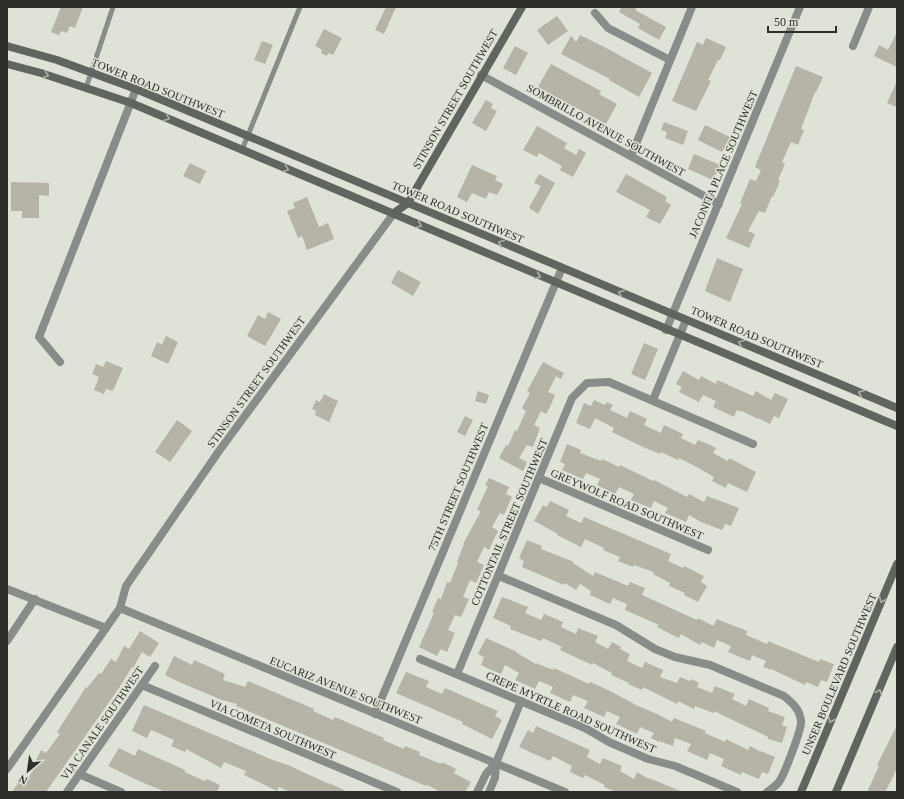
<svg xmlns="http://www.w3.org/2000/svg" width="904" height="799" font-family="'Times New Roman',serif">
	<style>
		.building { fill: #b6b3a7 }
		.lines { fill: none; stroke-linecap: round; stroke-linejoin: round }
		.lane { stroke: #898d89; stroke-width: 5 }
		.street { stroke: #898d89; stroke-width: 8 }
		.secondary { stroke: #60655f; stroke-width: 8 }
		.oneway { stroke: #acb0a6 }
		.labels { text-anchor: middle; stroke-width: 3; stroke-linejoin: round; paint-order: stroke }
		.street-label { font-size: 11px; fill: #2e2f2a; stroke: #dfe2d6 }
	</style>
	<rect width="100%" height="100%" fill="#dfe2d6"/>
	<!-- building -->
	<g class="building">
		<polygon points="61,7 83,7 75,28 70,26 67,33 61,31 59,35 51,32"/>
		<polygon points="386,7 396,7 384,34 375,30"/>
		<polygon points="622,7 637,7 635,10 666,27 659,40 638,28 640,24 619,12"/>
		<polygon points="557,16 568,31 548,45 537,30"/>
		<polygon points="324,29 342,38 333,55 328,53 327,56 321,53 322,50 315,46"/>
		<polygon points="897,32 897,67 874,56 879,45 888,50"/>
		<polygon points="580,35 606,48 652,73 639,97 609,80 610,79 561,54 571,36 576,42"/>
		<polygon points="706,38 726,47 720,60 718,60 708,80 711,81 696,111 672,101 697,42 703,45"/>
		<polygon points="262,41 273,45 265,64 254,60"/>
		<polygon points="515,46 528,53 516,75 503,68"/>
		<polygon points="551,64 601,91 599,94 617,104 606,124 538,87"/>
		<polygon points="796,66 823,77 816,92 815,92 801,129 804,130 798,145 791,142 782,162 785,164 778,180 780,181 773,197 772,196 765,213 759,211 748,231 755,234 749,248 726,238 742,204 740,203 750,179 756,181 761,170 755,167"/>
		<polygon points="897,81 897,107 887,103"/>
		<polygon points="486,100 493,104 491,108 497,111 486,131 472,123"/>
		<polygon points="664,122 688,131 683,145 665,138 667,132 661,130"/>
		<polygon points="705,125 730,137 722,152 698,140"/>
		<polygon points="537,126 567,143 564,148 576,155 579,149 586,153 573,177 560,170 562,166 539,153 537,157 523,150"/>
		<polygon points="694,154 720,165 713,180 688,169"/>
		<polygon points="190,163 206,171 200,184 183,176"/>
		<polygon points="472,165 497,176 495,180 503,184 497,195 489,192 486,199 472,193 467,202 457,197"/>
		<polygon points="539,174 555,183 538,214 529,208 541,186 534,183"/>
		<polygon points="626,174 667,197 665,201 671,205 660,224 646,217 650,210 616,192"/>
		<polygon points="11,182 49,183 49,196 39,195 39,218 22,218 22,211 11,211"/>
		<polygon points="307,197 319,227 328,223 334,239 307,250 302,236 298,238 287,211 295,208 293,203"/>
		<polygon points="717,258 743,269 730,302 705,291"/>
		<polygon points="398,270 421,282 413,296 391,283"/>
		<polygon points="268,312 281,319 265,346 247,336 258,315 265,319"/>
		<polygon points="166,336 178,342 168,364 151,356 157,342 162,345"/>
		<polygon points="644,343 658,349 645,380 631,374"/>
		<polygon points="106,361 123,368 113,391 106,389 104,394 94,390 99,377 92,374 96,364 103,367"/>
		<polygon points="543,362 564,373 561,379 556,376 548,392 555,395 550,407 546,414 541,411 534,425 540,428 533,447 527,445 519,458 527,462 523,471 499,458 506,445 508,446 515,430 517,431 526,411 522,408 530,393 527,391"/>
		<polygon points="683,371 699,380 701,376 716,384 717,380 753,396 756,391 771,400 775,393 788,399 779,418 774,416 770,424 758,418 758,419 742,411 742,412 737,410 734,417 713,407 716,401 703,395 699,402 679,392 682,387 676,384"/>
		<polygon points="478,391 489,395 486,404 475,401"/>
		<polygon points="324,394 338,401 329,422 315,415 316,411 312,409 316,400 320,402"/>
		<polygon points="594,400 605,405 607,402 613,405 610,410 627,418 630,411 647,419 644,425 661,433 664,425 683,434 681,438 695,445 698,440 710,445 716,448 713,453 728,461 729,458 756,472 747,492 728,483 726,488 712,481 714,477 697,467 679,458 678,460 661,452 660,454 643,447 612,432 614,428 595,418 590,429 576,423 584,403 591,406"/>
		<polygon points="465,416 473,420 465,436 457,432"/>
		<polygon points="177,420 192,431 170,462 155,452"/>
		<polygon points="567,444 581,450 580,453 601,461 602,459 619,467 620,465 653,481 654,480 687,497 689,494 704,502 707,496 739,508 731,526 725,524 722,530 701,522 689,515 686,522 665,513 668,508 654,501 651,508 631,500 634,494 619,487 615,494 597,485 600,479 586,473 583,479 562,470 565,464 560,462"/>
		<polygon points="489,478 509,487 506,494 512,497 504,515 500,513 492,527 498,531 489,550 484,547 477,562 484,565 476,583 470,580 463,597 469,599 466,606 461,617 455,615 448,630 455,633 447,652 441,649 437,656 419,647 434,613 432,612 438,598 441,599 447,582 450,583 458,563 457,562 464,544 463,544 481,511 477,510 488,486 485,486"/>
		<polygon points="550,501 569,510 566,516 581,523 584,517 664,551 671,554 668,561 683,568 684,566 704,576 701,582 707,586 698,602 684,595 685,593 669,586 670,583 653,574 654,572 634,565 633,567 618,561 620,557 603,550 604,548 585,539 581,547 557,535 558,534 534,521 543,505 547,507"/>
		<polygon points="527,540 542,546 541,549 574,562 573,563 593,576 595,572 628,586 630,582 645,588 642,595 697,620 698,618 713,626 717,619 747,631 746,635 767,644 768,641 819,662 820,659 834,664 827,682 821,680 818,687 806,682 805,685 771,669 771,670 763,667 766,661 752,655 750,661 728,652 731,646 717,640 714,648 702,642 700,645 681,634 679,638 657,627 659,625 625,610 627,604 613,598 610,604 590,595 591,591 580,584 576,590 565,583 564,585 522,567 524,561 519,558"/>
		<polygon points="502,597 528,607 525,613 541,620 544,614 563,622 561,627 576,634 578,628 598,636 595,642 608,649 612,642 621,647 620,649 630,654 627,661 642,668 645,662 663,670 660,677 677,683 680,677 690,681 691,679 699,683 697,687 712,693 715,686 735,694 732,699 746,706 749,699 769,708 768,711 785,717 782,725 787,727 782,743 768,739 768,737 714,711 713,713 695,706 694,709 678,701 677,704 643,687 642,690 628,684 629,683 611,675 612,673 593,663 592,665 560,650 562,647 543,638 541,641 510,629 511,626 493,618"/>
		<polygon points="140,631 159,643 150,657 142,652 133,668 132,667 119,688 46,792 12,792 21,779 25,782 37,765 34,764 41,750 46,753 60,734 57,732 86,687 87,688 99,673 101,674 111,659 116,662 124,646 129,649"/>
		<polygon points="486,638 517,652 517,653 536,664 536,663 553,670 554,668 589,684 590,682 608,690 636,705 657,714 672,722 674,718 706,731 705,733 725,742 726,739 748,750 750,746 761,752 761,751 775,757 768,774 762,772 759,779 742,772 741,775 721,766 724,759 710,753 707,760 687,751 691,744 675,738 673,746 659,741 659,742 651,738 654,733 640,727 637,734 616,724 620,717 607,711 604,717 584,708 588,701 573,695 570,702 550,693 553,687 539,681 535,689 515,680 519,673 505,665 501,674 489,669 481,665 484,657 478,654"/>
		<polygon points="174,656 192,665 194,660 225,674 223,680 245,687 248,681 314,709 313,711 333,720 335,717 384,738 383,740 404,749 405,746 420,752 419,755 441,764 442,762 456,769 454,773 471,782 465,792 441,792 427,785 426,786 250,712 236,706 237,704 222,700 179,682 165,675"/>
		<polygon points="406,672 429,681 426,687 442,694 445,688 498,711 495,716 502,720 492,739 462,724 463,722 396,693"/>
		<polygon points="144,705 273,760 288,765 329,784 329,783 348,792 290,792 279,787 277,791 244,775 246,771 224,762 221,768 186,749 185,752 171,746 174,740 151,730 147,738 132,731"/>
		<polygon points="897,725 897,768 893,777 885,792 867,792 879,766 877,765"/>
		<polygon points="536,726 590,750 587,757 600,764 603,758 622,766 620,771 634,779 637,772 649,779 649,778 683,792 616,792 604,787 605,785 585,775 583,778 570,772 572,766 553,756 550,761 519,747 528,730 533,733"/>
		<polygon points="119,748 135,756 138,749 185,770 185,772 205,781 207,779 220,785 217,792 166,792 139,781 108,766"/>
	</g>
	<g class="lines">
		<!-- lane -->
		<g class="lane">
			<polyline points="86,88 113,7"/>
			<polyline points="242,150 300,7"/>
		</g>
		<!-- street -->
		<g class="street">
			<polyline points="595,13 608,28 670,60"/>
			<polyline points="853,46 869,7"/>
			<polyline points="481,75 719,204"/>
			<polyline points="631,156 692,7"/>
			<polyline points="666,330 800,7"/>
			<polyline points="60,362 39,337 136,89"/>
			<polyline points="653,400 686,320"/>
			<polyline points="539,478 708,550"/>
			<path d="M 499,576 L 616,625 L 655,649 L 675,657 L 710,665 L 784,696 C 792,703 800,709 801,721 C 802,729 784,775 779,782 C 776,786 771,789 767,792"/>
			<polyline points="7,589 106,628"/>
			<polyline points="120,608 565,792"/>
			<polyline points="7,641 35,599"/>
			<polyline points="420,659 585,728 609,742 648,759 675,766 737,792"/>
			<polyline points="457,674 572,398 587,383 609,382 753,444"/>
			<polyline points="142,685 397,792"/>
			<polyline points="375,714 562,268"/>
			<polyline points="7,769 120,608 126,586 219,451 394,213"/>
			<polyline points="79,774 121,792"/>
			<polyline points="67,792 155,666"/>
			<polyline points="477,792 486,774 496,763"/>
			<polyline points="489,792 495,778 496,763 521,701"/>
		</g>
		<!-- secondary -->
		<g class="secondary">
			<polyline points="7,46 57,60 136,89 897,408"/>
			<polyline points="7,64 41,73 131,103 897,426"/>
			<polyline points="394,213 408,203 522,7"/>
			<polyline points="801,792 897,564"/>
			<polyline points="836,792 897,647"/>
		</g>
	</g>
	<!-- one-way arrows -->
	<defs><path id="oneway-chevron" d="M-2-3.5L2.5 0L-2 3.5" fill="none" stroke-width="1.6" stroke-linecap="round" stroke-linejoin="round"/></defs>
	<g class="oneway">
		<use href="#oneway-chevron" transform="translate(46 75) rotate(18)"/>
		<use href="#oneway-chevron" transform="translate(167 118) rotate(23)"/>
		<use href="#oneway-chevron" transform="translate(286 169) rotate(23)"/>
		<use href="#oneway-chevron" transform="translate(419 225) rotate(23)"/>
		<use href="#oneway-chevron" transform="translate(501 243) rotate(-157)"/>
		<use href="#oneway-chevron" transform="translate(538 276) rotate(23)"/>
		<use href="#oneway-chevron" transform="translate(621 293) rotate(-157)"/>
		<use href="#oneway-chevron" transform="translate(741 343) rotate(-157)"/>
		<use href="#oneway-chevron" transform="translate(861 393) rotate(-157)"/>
		<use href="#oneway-chevron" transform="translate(882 600) rotate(113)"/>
		<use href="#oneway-chevron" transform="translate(879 692) rotate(-67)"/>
		<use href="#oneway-chevron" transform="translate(831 720) rotate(113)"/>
	</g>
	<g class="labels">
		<!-- street labels -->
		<g class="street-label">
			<text transform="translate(158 88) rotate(22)" y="4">TOWER ROAD SOUTHWEST</text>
			<text transform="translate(455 99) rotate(-60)" y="4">STINSON STREET SOUTHWEST</text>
			<text transform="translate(606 130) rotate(29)" y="4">SOMBRILLO AVENUE SOUTHWEST</text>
			<text transform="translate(723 164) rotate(-67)" y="4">JACONITA PLACE SOUTHWEST</text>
			<text transform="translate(458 212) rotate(23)" y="4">TOWER ROAD SOUTHWEST</text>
			<text transform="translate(757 337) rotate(23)" y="4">TOWER ROAD SOUTHWEST</text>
			<text transform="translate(256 382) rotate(-54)" y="4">STINSON STREET SOUTHWEST</text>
			<text transform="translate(458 487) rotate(-67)" y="4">75TH STREET SOUTHWEST</text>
			<text transform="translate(627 504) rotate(23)" y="4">GREYWOLF ROAD SOUTHWEST</text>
			<text transform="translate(509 522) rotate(-67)" y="4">COTTONTAIL STREET SOUTHWEST</text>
			<text transform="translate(839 674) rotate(-67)" y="4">UNSER BOULEVARD SOUTHWEST</text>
			<text transform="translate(346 690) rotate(22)" y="4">EUCARIZ AVENUE SOUTHWEST</text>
			<text transform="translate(571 712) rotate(24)" y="4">CREPE MYRTLE ROAD SOUTHWEST</text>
			<text transform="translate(102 723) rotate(-55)" y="4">VIA CANALE SOUTHWEST</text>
			<text transform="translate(273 729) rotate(23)" y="4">VIA COMETA SOUTHWEST</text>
		</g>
	</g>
	<!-- border -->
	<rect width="904" height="799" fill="none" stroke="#2e2f2a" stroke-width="16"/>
	<!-- north arrow -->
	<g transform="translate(28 771) rotate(209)" stroke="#dfe2d6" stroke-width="3" paint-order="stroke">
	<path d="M0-3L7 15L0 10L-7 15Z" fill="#2e2f2a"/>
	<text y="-6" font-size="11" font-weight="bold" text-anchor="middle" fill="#2e2f2a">N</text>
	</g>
	<!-- scale -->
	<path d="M768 26v6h68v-6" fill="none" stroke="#2e2f2a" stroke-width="2"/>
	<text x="774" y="26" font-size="12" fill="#2e2f2a" stroke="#dfe2d6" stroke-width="3" paint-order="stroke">50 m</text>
</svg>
